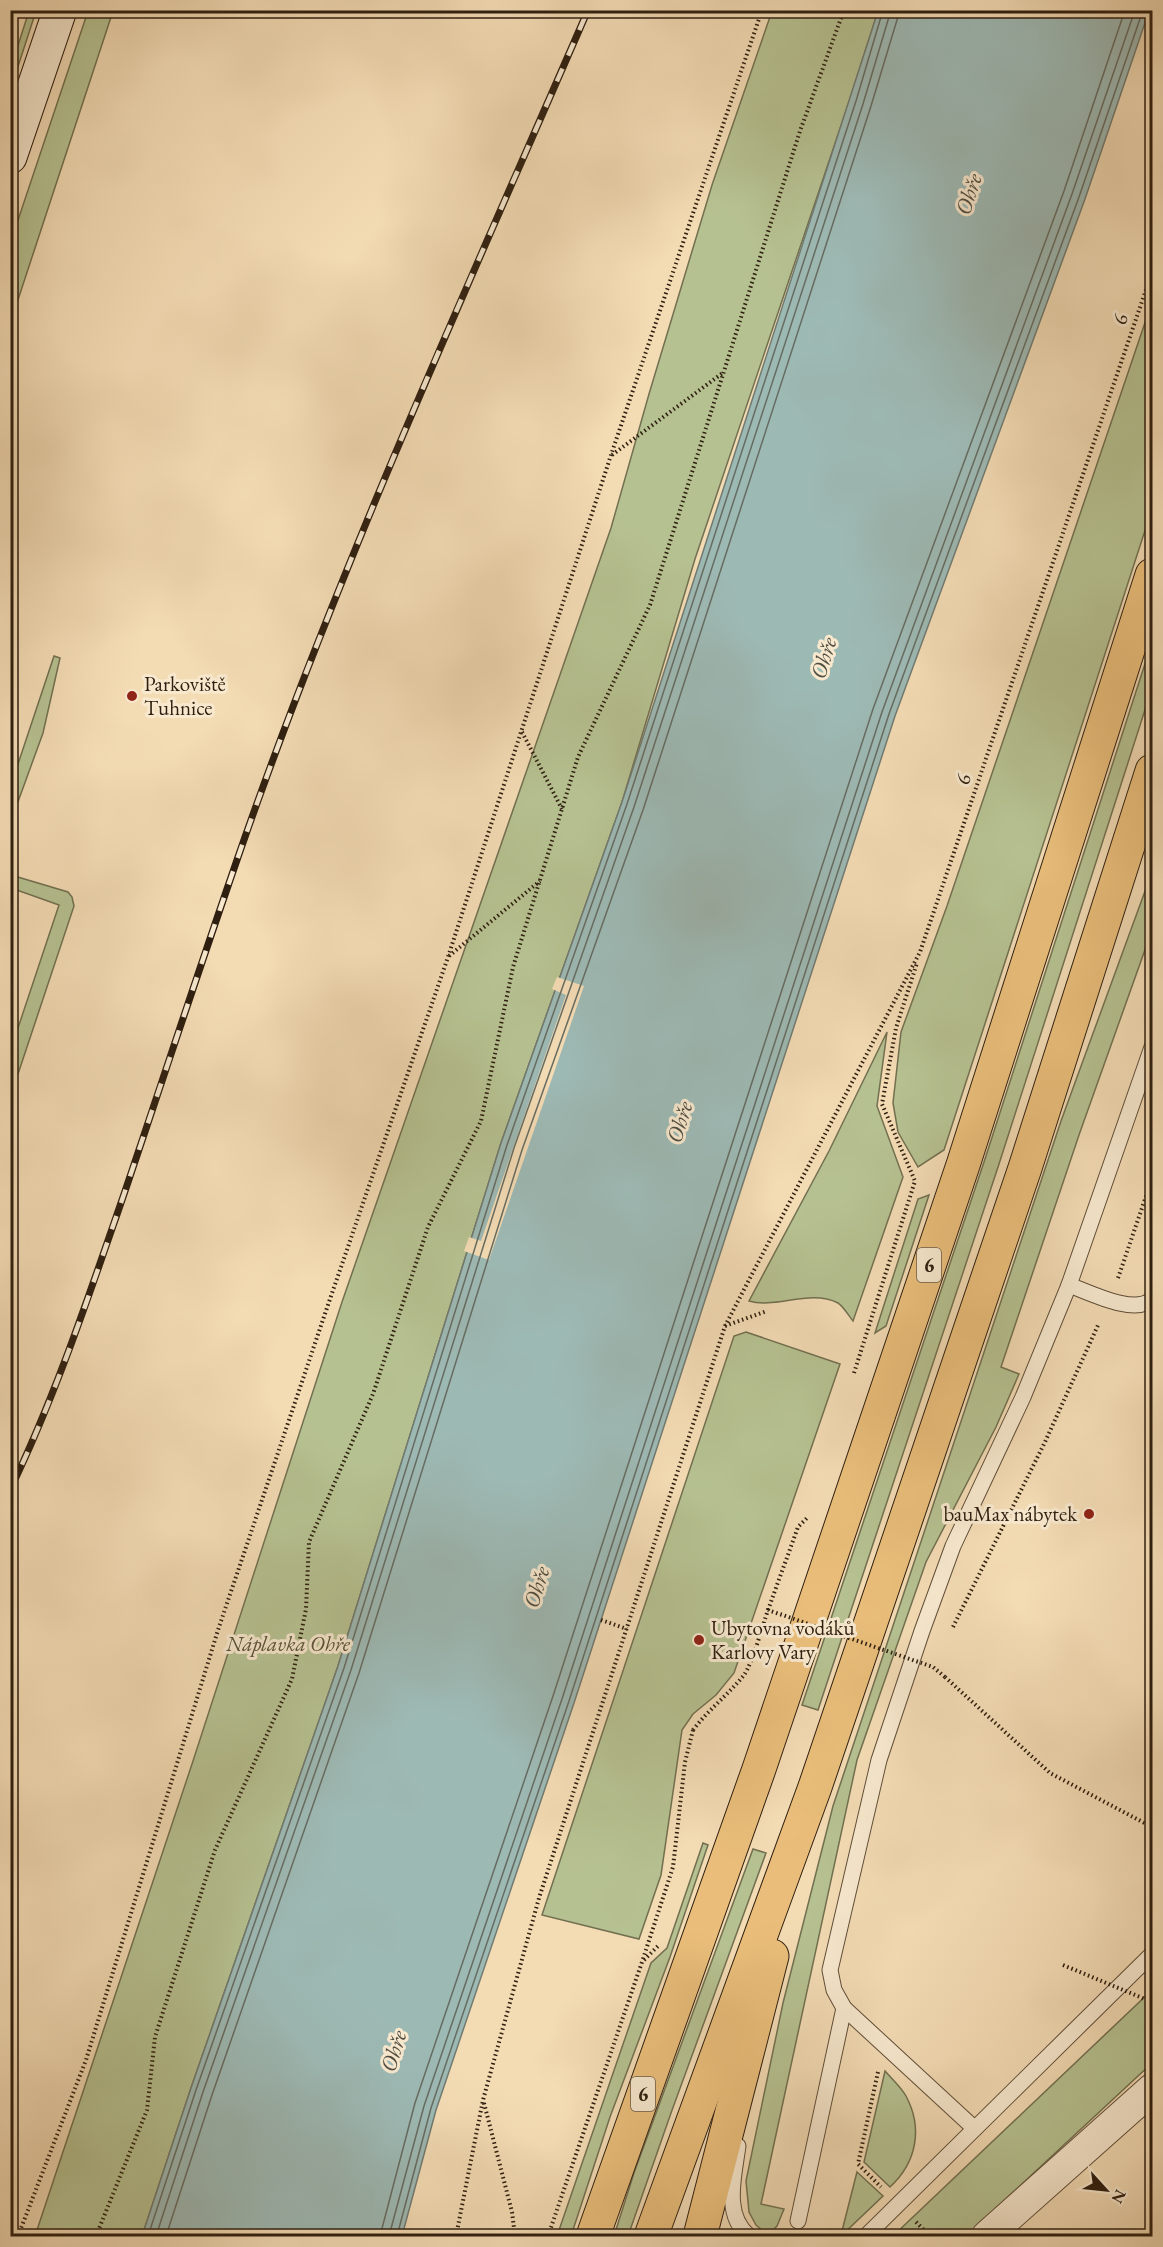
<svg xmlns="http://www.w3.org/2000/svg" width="1163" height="2247" font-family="'EB Garamond',serif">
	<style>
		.green { fill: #b6c191; stroke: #727050; stroke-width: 1.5 }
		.water { fill: #9db9b4; stroke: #717b72; stroke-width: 1.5 }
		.pier { fill: #f3dbb4 }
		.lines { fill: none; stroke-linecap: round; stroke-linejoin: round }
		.shore { stroke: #666c62; stroke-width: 1.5 }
		.lane-casing { stroke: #604e39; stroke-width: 17 }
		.street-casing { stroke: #604e39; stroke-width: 32 }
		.secondary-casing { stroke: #2f1f10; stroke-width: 35 }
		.highway-casing { stroke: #2f1f10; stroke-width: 35 }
		.path { stroke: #2f1f10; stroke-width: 4; stroke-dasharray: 1.5 3; stroke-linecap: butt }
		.lane { stroke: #f7e8ce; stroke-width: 15 }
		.street { stroke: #f7e8ce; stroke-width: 30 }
		.secondary { stroke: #f7e8ce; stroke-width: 33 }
		.highway { stroke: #eabe7a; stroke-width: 33 }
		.rail-casing { stroke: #2f1f10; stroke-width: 7 }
		.rail { stroke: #f7e8ce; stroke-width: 4.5; stroke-dasharray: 14; stroke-linecap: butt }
		.path-bridge { stroke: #2f1f10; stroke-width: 4; stroke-dasharray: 1.5 3; stroke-linecap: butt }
		.poi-dot { fill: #8f2418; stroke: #f7e8ce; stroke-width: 2 }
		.labels { text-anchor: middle; stroke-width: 6; stroke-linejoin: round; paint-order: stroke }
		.shield { fill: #f7e8ce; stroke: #6b5b49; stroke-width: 1.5 }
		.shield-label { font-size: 20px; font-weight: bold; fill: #2f1f10 }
		.street-label { font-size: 21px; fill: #2f1f10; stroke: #f7e8ce }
		.poi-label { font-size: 21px; fill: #2f1f10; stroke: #f7e8ce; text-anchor: start }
		.park-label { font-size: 21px; font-style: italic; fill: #585037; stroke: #f7e8ce }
		.water-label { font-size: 22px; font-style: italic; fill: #504d41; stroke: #f7e8ce }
	</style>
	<rect width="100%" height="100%" fill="#f3dbb4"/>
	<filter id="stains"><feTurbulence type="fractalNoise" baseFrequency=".00333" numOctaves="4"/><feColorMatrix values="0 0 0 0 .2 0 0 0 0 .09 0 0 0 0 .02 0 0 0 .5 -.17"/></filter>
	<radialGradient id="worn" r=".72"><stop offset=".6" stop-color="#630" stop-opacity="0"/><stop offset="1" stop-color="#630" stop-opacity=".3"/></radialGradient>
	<!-- green -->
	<g class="green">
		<polygon points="29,11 36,11 11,88 11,67"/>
		<polygon points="88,11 113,11 11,321 11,241"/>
		<polygon points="772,11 878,11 850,99 695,559 622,802 501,1143 338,1666 191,2088 142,2236 35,2236 193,1761 342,1302 611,528 649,394 712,185"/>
		<polygon points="1152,302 1152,509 944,1150 918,1167 898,1132 893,1103 901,1032 947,906"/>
		<polygon points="1152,642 1152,688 999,1164 818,1710 802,1705 985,1159"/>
		<polygon points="54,656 60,658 43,733 11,821 11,785"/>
		<polygon points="1152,872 1152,930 1079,1135 1001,1367 1019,1374 996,1427 926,1562 857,1760 761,2204 784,2209 777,2226 772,2231 763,2231 756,2225 749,2212 746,2181 783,2003 833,1806 1061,1121"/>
		<polygon points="11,875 68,892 72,897 74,906 11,1095 11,1049 59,905 11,888"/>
		<path d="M 887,1032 L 877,1106 L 903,1177 L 853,1321 C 849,1316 843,1306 838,1303 C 810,1289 775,1309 749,1301 L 829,1151 Z"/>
		<polygon points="929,1195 886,1326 875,1333 918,1199"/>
		<polygon points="746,1332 840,1364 734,1673 716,1695 693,1714 682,1730 661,1875 639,1939 542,1915 734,1336"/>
		<polygon points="703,1843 708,1845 670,1957 610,2117 571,2236 557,2236 651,1963 667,1948"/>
		<polygon points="753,1849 766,1853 671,2113 628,2236 614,2236 634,2173"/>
		<polygon points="1152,1990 1152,2063 966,2236 893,2236"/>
		<path d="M 885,2071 C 892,2079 901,2087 906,2096 C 923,2128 917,2162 890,2187 L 864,2162 Z"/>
		<polygon points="857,2172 883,2196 841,2236 842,2231"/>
	</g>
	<!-- water -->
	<polygon class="water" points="878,11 1149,11 1085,199 895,716 574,1703 436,2110 402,2236 142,2236 191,2088 338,1666 501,1143 622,802"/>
	<!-- pier -->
	<polygon class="pier" points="557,977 584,986 489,1260 464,1251 469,1237 481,1241 566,995 552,989"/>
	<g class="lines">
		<!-- shore -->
		<g class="shore">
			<polyline points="148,2236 196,2090 344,1668 507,1145 627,804 856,101 883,10"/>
			<polyline points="156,2236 203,2092 351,1670 514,1148 634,807 863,104 891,10"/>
			<polyline points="166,2236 212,2095 359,1673 522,1150 643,810 871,106 900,10"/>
			<polyline points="380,2236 415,2103 553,1696 873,709 1064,191 1125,10"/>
			<polyline points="389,2236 424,2106 562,1699 882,712 1072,194 1135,10"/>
			<polyline points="397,2236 431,2108 569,1701 889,714 1079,197 1143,10"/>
		</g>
		<!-- lane casing -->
		<g class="lane-casing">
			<g id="lane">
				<path d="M 1152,1047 L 1069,1285 C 1089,1292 1135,1316 1152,1299"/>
				<polyline points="844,2008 974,2128"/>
				<path d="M 738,2146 C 734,2176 723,2215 749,2236"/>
				<polyline points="798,2221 844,2008 834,1990 830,1970 879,1760 922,1631 953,1546 1023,1397 1069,1285"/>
				<polyline points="866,2236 1152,1954"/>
			</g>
		</g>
		<!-- street casing -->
		<g class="street-casing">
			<polyline id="street" points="987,2236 1152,2089"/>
		</g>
		<!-- secondary casing -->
		<g class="secondary-casing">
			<polyline id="secondary" points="10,157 60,10"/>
		</g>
		<!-- highway casing -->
		<g class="highway-casing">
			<g id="highway">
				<polyline points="593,2236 759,1769 963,1165 1152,575"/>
				<polyline points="651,2236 815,1787 1025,1168 1152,771"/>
				<polyline points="700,2236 772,1956"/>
			</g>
		</g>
		<!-- path -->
		<g class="path">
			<polyline points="612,455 724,372"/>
			<polyline points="522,732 562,809"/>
			<polyline points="449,956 540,881"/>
			<polyline points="1118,1278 1152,1179"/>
			<polyline points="725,1326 767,1311"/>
			<polyline points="854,1373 915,1181 882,1104 896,1028 917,963"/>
			<polyline points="768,1610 798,1527 807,1518"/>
			<polyline points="601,1620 627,1629"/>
			<polyline points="953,1627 1045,1442 1099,1323"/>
			<polyline points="945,1677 1050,1773 1152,1827"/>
			<polyline points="643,1959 673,1867 685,1762 693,1730"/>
			<polyline points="878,2072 858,2164 881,2187"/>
			<polyline points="484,2103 512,2212 515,2236"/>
			<polyline points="916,2222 930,2236"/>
			<polyline points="18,2236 86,2060 218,1630 331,1296 448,957 611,455 762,10"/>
			<polyline points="96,2236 147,2110 155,2037 215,1850 292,1679 306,1609 309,1542 373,1394 428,1227 481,1121 513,967 578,757 650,605 800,131 844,10"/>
			<polyline points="456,2236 483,2100 539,1898 725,1326 920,952 1152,272"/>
			<polyline points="548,2236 642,1962 659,1945"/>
		</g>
		<!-- lane -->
		<use href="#lane" class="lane"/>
		<!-- street -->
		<use href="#street" class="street"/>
		<!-- secondary -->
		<use href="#secondary" class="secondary"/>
		<!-- highway -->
		<use href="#highway" class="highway"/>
		<!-- rail casing -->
		<g class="rail-casing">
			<path id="rail" d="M 10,1490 C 55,1397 88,1298 122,1200 C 163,1079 203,957 245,837 C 344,556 469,284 588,10"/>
		</g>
		<!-- rail -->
		<use href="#rail" class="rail"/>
		<!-- path-bridge -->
		<g class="path-bridge">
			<path d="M 693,1730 C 708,1710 728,1695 744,1675 C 753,1662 762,1627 768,1610 L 933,1667 L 945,1677"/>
			<polyline points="1063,1965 1152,2002"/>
		</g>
	</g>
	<!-- markers -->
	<g class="poi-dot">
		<circle cx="132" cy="696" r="6"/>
		<circle cx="1089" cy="1514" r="6"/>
		<circle cx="699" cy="1640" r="6"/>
	</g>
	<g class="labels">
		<!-- shield labels -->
		<g class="shield">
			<rect x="917" y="1248" width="24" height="34" rx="4.5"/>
			<rect x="631" y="2077" width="24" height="34" rx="4.5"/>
		</g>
		<g class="shield-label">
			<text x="929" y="1272">6</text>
			<text x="643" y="2101">6</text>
		</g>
		<!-- street labels -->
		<g class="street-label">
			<text transform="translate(1120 319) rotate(-71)" y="7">6</text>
			<text transform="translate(963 779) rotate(-71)" y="7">6</text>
		</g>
		<!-- poi labels -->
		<g class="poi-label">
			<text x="144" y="691">Parkoviště<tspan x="144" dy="24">Tuhnice</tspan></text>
			<text x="1077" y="1521" text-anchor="end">bauMax nábytek</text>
			<text x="711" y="1635">Ubytovna vodáků<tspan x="711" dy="24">Karlovy Vary</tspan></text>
		</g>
		<!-- park labels -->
		<g class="park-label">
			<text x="288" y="1651">Náplavka Ohře</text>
		</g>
		<!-- water labels -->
		<g class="water-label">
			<text transform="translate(968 194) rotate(-72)" y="8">Ohře</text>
			<text transform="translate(823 658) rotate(-73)" y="8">Ohře</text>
			<text transform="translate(679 1122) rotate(-73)" y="8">Ohře</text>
			<text transform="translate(536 1587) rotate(-73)" y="8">Ohře</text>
			<text transform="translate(393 2051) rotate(-73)" y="8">Ohře</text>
		</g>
	</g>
	<!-- margin -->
	<rect width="1163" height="2247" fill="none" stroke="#f3dbb4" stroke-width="36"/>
	<rect x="12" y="12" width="1139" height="2223" fill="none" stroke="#2f1f10" stroke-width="3"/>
	<rect x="18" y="18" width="1127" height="2211" fill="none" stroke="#2f1f10" stroke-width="1.5"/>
	<!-- north arrow -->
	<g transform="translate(1106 2190) rotate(117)" stroke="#f7e8ce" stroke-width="4.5" paint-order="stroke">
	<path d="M0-4.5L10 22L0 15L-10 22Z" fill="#2f1f10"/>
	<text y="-9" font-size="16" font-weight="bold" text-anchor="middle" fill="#2f1f10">N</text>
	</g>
	<rect width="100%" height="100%" filter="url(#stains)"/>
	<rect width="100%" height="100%" fill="url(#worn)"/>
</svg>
